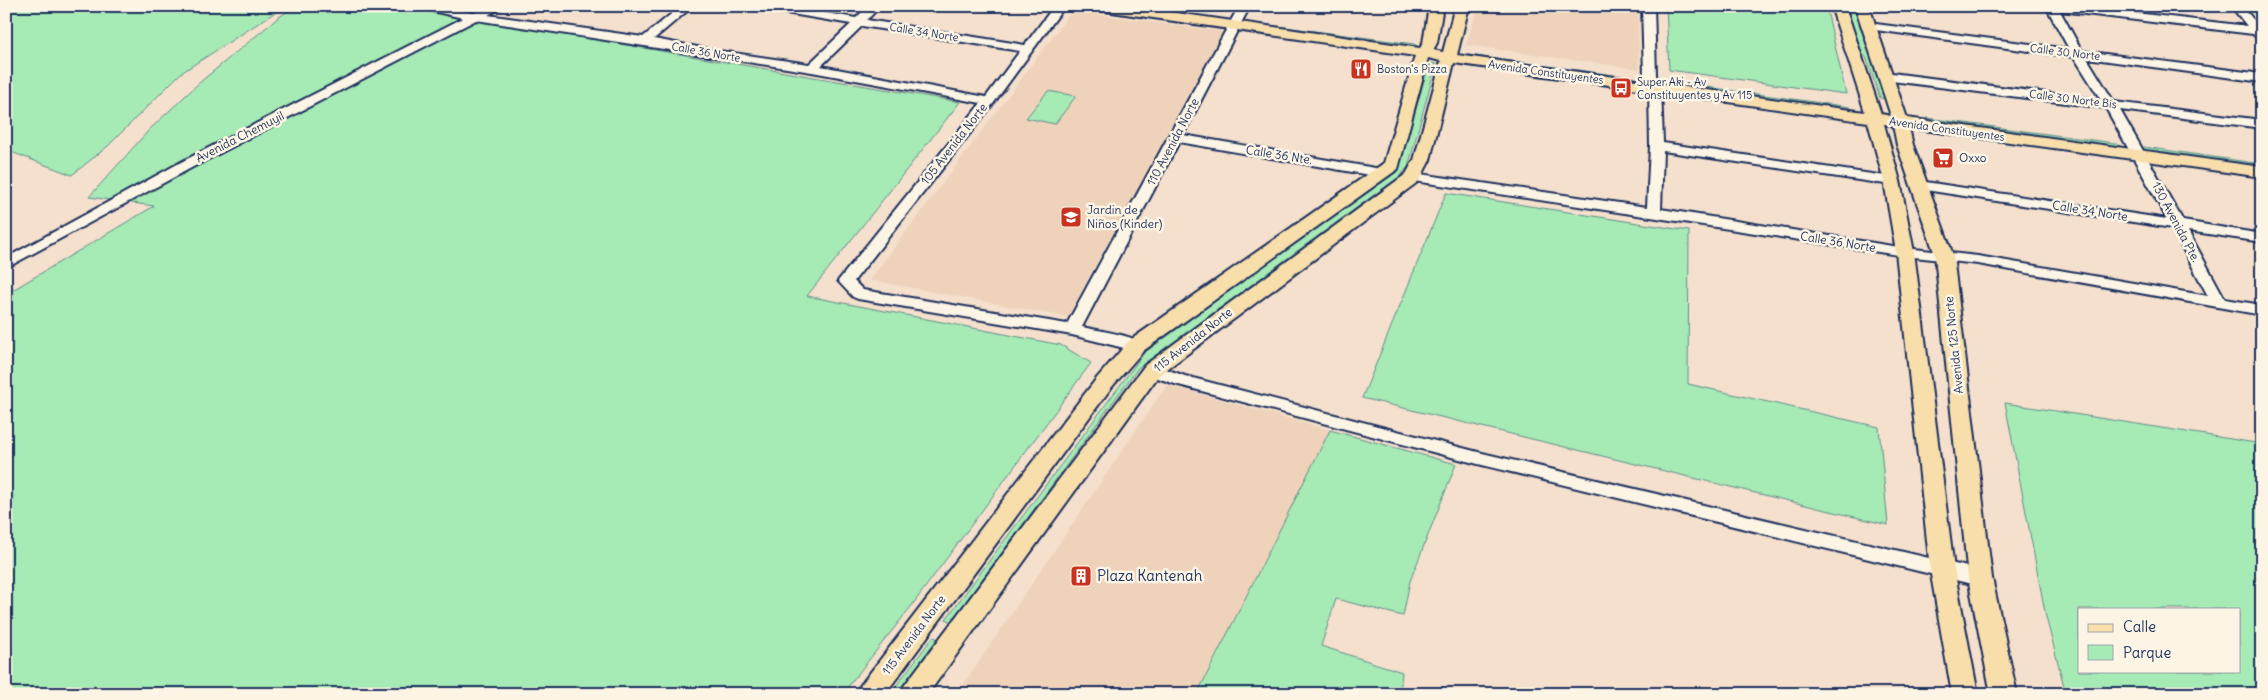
<svg xmlns="http://www.w3.org/2000/svg" width="2268" height="700" font-family="Delius,sans-serif">
	<style>
		.built { fill: #eed2ba }
		.green { fill: #a6eab5; stroke: #608c8a; fill-rule: evenodd }
		.lines { fill: none; stroke-linecap: round; stroke-linejoin: round }
		.minor-casing { stroke: #1b2f5e; stroke-width: 4 }
		.major-casing { stroke: #1b2f5e; stroke-width: 4 }
		.minor { fill: #fcf5e5; fill-rule: evenodd }
		.major { fill: #f8deab; fill-rule: evenodd }
		.labels { text-anchor: middle; stroke-width: 5; stroke-linejoin: round; paint-order: stroke }
		.far-street-label { font-size: 11px; fill: #1b2f5e; stroke: #fcf5e5 }
		.far-poi-label { font-size: 11px; fill: #1b2f5e; stroke: #fcf5e5; text-anchor: start }
		.street-label { font-size: 12px; fill: #1b2f5e; stroke: #fcf5e5 }
		.poi-label { font-size: 12px; fill: #1b2f5e; stroke: #fcf5e5; text-anchor: start }
		.near-poi-label { font-size: 15px; fill: #1b2f5e; stroke: #fcf5e5; text-anchor: start }
	</style>
	<rect width="100%" height="100%" fill="#f4e0cc"/>
	<filter id="ink" filterUnits="userSpaceOnUse"><feTurbulence type="fractalNoise" baseFrequency=".02" numOctaves="2"/><feDisplacementMap in="SourceGraphic" scale="10" xChannelSelector="R" yChannelSelector="G"/><feConvolveMatrix kernelMatrix="1 2 1 2 8 2 1 2 1" color-interpolation-filters="sRGB"/></filter>
	<g filter="url(#ink)">
		<!-- built -->
		<g class="built">
			<polygon points="1479,6 1638,6 1639,69 1466,45"/>
			<polygon points="1072,11 1225,32 1136,197 1102,253 1068,317 870,280"/>
			<polygon points="1167,385 1330,430 1197,694 957,694"/>
		</g>
		<!-- green -->
		<g class="green">
			<polygon points="6,6 285,6 181,73 108,146 72,175 6,150"/>
			<polygon points="296,6 397,6 960,102 807,296 1061,345 1091,363 910,608 842,694 6,694 6,294 154,206 89,197 150,129 199,83 279,17"/>
			<polygon points="1666,6 1826,6 1846,94 1669,70"/>
			<polygon points="1846,6 1853,6 1885,99 1880,98 1866,57 1859,52"/>
			<polygon points="1246,22 1414,44 1417,46 1410,47"/>
			<polygon points="1468,55 1643,79 1645,81 1467,58"/>
			<polygon points="1429,63 1436,64 1408,167 1400,176 1138,368 951,622 946,619 1144,353 1399,168"/>
			<polygon points="1671,82 1850,107 1851,111 1670,85"/>
			<polygon points="1048,91 1076,96 1055,124 1026,118"/>
			<polygon points="1927,118 2115,143 2122,147 2117,149 1928,122"/>
			<polygon points="2144,147 2262,164 2262,169 2148,153 2142,150"/>
			<polygon points="1446,193 1689,231 1688,384 1879,427 1888,525 1362,398"/>
			<path d="M 2005,403 L 2262,444 L 2262,694 L 2066,694 L 2046,617 ZM 2079,609 L 2239,609 L 2239,671 L 2079,671 Z"/>
			<polygon points="1330,430 1456,464 1410,581 1403,616 1336,599 1321,646 1402,672 1400,694 1197,694"/>
			<polygon points="933,637 939,639 898,694 890,694"/>
		</g>
		<g class="lines">
			<!-- minor casing -->
			<g class="minor-casing">
				<g id="minor">
					<path d="M 418,6 L 441,6 L 474,13 L 489,6 L 504,6 L 488,15 L 643,37 L 681,6 L 693,6 L 654,39 L 719,51 L 809,64 L 851,24 L 762,9 L 757,6 L 784,6 L 856,18 L 868,6 L 880,6 L 867,20 L 1025,45 L 1054,6 L 1065,6 L 993,104 L 854,281 L 863,290 L 1067,324 L 1239,6 L 1250,6 L 1183,135 L 1381,169 L 1388,173 L 1381,177 L 1179,142 L 1082,327 C 1095,330 1137,335 1144,346 L 1142,350 L 1136,351 L 1072,335 L 858,299 L 853,297 L 838,281 L 981,103 L 812,72 L 476,20 L 193,167 L 6,268 L 6,258 L 183,161 L 463,18 L 423,9 ZM 862,26 L 1020,51 L 986,97 L 821,66 Z"/>
					<polygon points="1642,6 1654,6 1656,75 1661,87 1663,143 1892,177 1899,181 1892,185 1663,151 1661,209 1905,248 1978,256 2208,296 2172,228 1919,189 1912,185 1919,181 2167,219 2106,108 1884,80 1878,76 1884,72 2101,100 2074,57 1868,29 1862,26 1868,23 2069,49 2048,10 2040,6 2075,6 2247,26 2231,6 2242,6 2262,30 2262,38 2256,37 2253,34 2060,11 2082,51 2262,74 2262,82 2087,58 2114,102 2262,120 2262,128 2120,110 2183,221 2262,234 2262,242 2188,231 2225,299 2262,305 2262,315 1978,264 1905,256 1408,180 1406,177 1413,173 1647,207 1650,146 1649,87 1644,75"/>
					<polygon points="1152,364 1185,376 1478,452 1980,570 1987,572 1990,578 1987,584 1980,586 1478,464 1175,384 1146,374 1144,370 1146,366"/>
				</g>
			</g>
			<!-- major casing -->
			<g class="major-casing">
				<polygon id="major" points="1091,6 1128,6 1420,48 1423,43 1429,6 1443,6 1437,43 1433,50 1443,52 1455,6 1469,6 1457,55 1865,112 1831,6 1845,6 1881,114 1891,116 1855,6 1869,6 1907,118 2262,167 2262,177 1909,128 1913,145 1953,255 1992,578 2017,694 1991,694 1968,578 1935,255 1897,145 1893,125 1884,124 1900,181 1914,252 1954,569 1978,694 1952,694 1930,569 1896,252 1884,181 1868,122 1454,63 1430,160 1419,181 1159,375 928,694 900,694 904,686 1145,365 1406,174 1414,160 1441,61 1428,58 1398,169 1143,351 1111,388 885,694 856,694 860,686 1097,378 1129,341 1384,163 1415,56 1098,10"/>
			</g>
			<!-- minor -->
			<use href="#minor" class="minor"/>
			<!-- major -->
			<use href="#major" class="major"/>
		</g>
	</g>
	<!-- icons -->
	<defs>
		<g id="restaurant-square" transform="scale(1.125)"><rect x="-9" y="-9" width="18" height="18" rx="4" fill="#c8321e" stroke="#fcf5e5"/><path d="M-5-6h1v4h1v-4h1v4h1v-4h1v5L-1.5 .5V6h-2V.5L-5-1ZM5-6V6H3V1.5H1.5Q1.5-4 5-6Z" fill="#fff"/></g>
		<g id="bus-square" transform="scale(1.125)"><rect x="-9" y="-9" width="18" height="18" rx="4" fill="#c8321e" stroke="#fcf5e5"/><path d="M-5-6H5V4H4V6H2V4H-2V6H-4V4H-5ZM-3.5-4V0h7V-4ZM-3.5 1.2v1.5H-2V1.2ZM2 1.2v1.5H3.5V1.2Z" fill="#fff"/></g>
		<g id="supermarket-square" transform="scale(1.125)"><rect x="-9" y="-9" width="18" height="18" rx="4" fill="#c8321e" stroke="#fcf5e5"/><path d="M-6-5.5h2.5l.6 2H6L4.5 2H-2.5L-4.4-4H-6ZM-1.5 3.2a1.3 1.3 0 1 0 .1 0ZM3 3.2a1.3 1.3 0 1 0 .1 0Z" fill="#fff"/></g>
		<g id="school-square" transform="scale(1.125)"><rect x="-9" y="-9" width="18" height="18" rx="4" fill="#c8321e" stroke="#fcf5e5"/><path d="M0-5L7-2L0 1L-7-2ZM-4 1L0 2.5L4 1V4Q0 6-4 4Z" fill="#fff"/></g>
		<g id="building-square" transform="scale(1.125)"><rect x="-9" y="-9" width="18" height="18" rx="4" fill="#c8321e" stroke="#fcf5e5"/><path d="M-4-6H4V6H1V3H-1V6H-4ZM-2.5-4.3h1.7v1.8h-1.7ZM.8-4.3h1.7v1.8H.8ZM-2.5-1h1.7V.8h-1.7ZM.8-1h1.7V.8H.8Z" fill="#fff"/></g>
	</defs>
	<g fill-rule="evenodd">
		<use href="#restaurant-square" x="1361" y="69"/>
		<use href="#bus-square" x="1621" y="88"/>
		<use href="#supermarket-square" x="1943" y="158"/>
		<use href="#school-square" x="1071" y="217"/>
		<use href="#building-square" x="1081" y="576"/>
	</g>
	<g class="labels">
		<!-- far-street labels -->
		<g class="far-street-label">
			<text transform="translate(924 32) rotate(9)" y="4">Calle 34 Norte</text>
			<text transform="translate(706 52) rotate(10)" y="4">Calle 36 Norte</text>
			<text transform="translate(2065 52) rotate(7)" y="4">Calle 30 Norte</text>
			<text transform="translate(1546 72) rotate(8)" y="4">Avenida Constituyentes</text>
			<text transform="translate(2073 99) rotate(7)" y="4">Calle 30 Norte Bis</text>
			<text transform="translate(1947 129) rotate(8)" y="4">Avenida Constituyentes</text>
		</g>
		<!-- far-poi labels -->
		<g class="far-poi-label">
			<text x="1377" y="73">Boston's Pizza</text>
			<text x="1637" y="86">Super Aki - Av<tspan x="1637" dy="13">Constituyentes y Av 115</tspan></text>
		</g>
		<!-- street labels -->
		<g class="street-label">
			<text transform="translate(240 137) rotate(-27)" y="4">Avenida Chemuyil</text>
			<text transform="translate(1173 142) rotate(-62)" y="4">110 Avenida Norte</text>
			<text transform="translate(954 144) rotate(-52)" y="4">105 Avenida Norte</text>
			<text transform="translate(1279 155) rotate(9)" y="4">Calle 36 Nte.</text>
			<text transform="translate(2090 211) rotate(9)" y="4">Calle 34 Norte</text>
			<text transform="translate(2176 222) rotate(62)" y="4">130 Avenida Pte.</text>
			<text transform="translate(1838 242) rotate(9)" y="4">Calle 36 Norte</text>
			<text transform="translate(1193 340) rotate(-38)" y="4">115 Avenida Norte</text>
			<text transform="translate(1954 345) rotate(-96)" y="4">Avenida 125 Norte</text>
			<text transform="translate(914 635) rotate(-53)" y="4">115 Avenida Norte</text>
		</g>
		<!-- poi labels -->
		<g class="poi-label">
			<text x="1959" y="162">Oxxo</text>
			<text x="1087" y="214">Jardin de<tspan x="1087" dy="14">Niños (Kinder)</tspan></text>
		</g>
		<!-- near-poi labels -->
		<g class="near-poi-label">
			<text x="1097" y="581">Plaza Kantenah</text>
		</g>
	</g>
	<!-- margin -->
	<rect width="2268" height="700" fill="none" stroke="#fcf5e5" stroke-width="25"/>
	<rect x="12" y="12" width="2243" height="675" fill="none" stroke="#1b2f5e" stroke-width="2" filter="url(#ink)"/>
	<!-- legend -->
	<rect x="2078" y="608" width="162" height="65" fill="#fcf5e5" stroke="#a2a6af"/>
	<rect x="2088" y="624" width="25" height="8" fill="#f8deab" stroke="#a2a6af"/>
	<text x="2123" y="632" font-size="15" fill="#1b2f5e">Calle</text>
	<rect x="2088" y="645" width="25" height="15" fill="#a6eab5" stroke="#a2a6af"/>
	<text x="2123" y="658" font-size="15" fill="#1b2f5e">Parque</text>
</svg>
